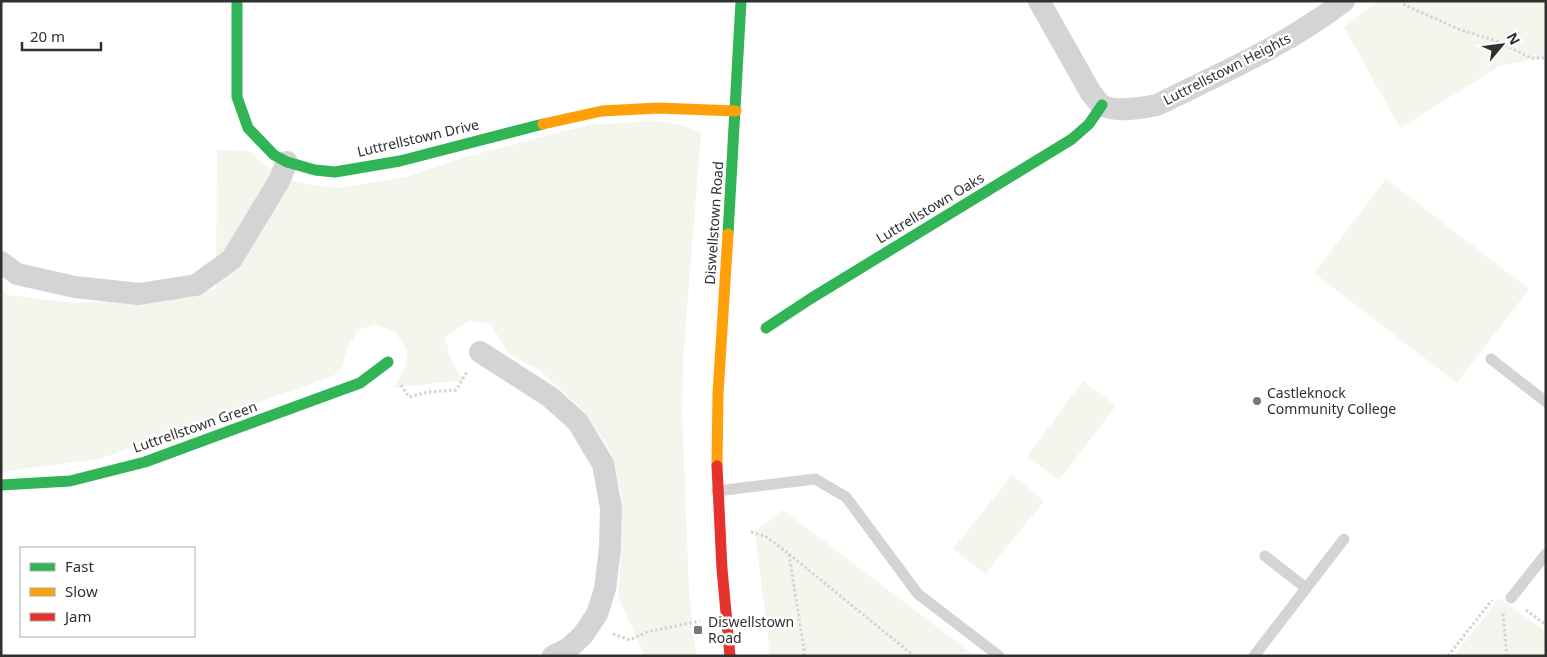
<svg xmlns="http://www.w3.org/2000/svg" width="1547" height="657" font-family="'Noto Sans',sans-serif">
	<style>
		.grass { fill: #f3f6ec }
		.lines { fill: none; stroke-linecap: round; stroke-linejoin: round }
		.path { stroke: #d4d4d4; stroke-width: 3; stroke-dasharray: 2.5 2.5; stroke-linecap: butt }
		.lane { stroke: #d4d4d4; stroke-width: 11 }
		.street { stroke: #d4d4d4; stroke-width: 22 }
		.fast { stroke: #30b455; stroke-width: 11 }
		.slow { stroke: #ff9f0a; stroke-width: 11 }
		.jam { stroke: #e5322d; stroke-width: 11 }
		.poi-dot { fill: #787878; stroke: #fff; stroke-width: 2 }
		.labels { text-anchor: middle; stroke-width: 5; stroke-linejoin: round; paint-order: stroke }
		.street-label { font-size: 14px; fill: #303030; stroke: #fff }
		.poi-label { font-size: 14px; fill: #303030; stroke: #fff; text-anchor: start }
	</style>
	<rect width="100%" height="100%" fill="#fff"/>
	<!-- grass -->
	<g class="grass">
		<polygon points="1378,1 1546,1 1546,57 1500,66 1400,128 1344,27"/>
		<path d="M 653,121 C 670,123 686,125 701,133 L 683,361 L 682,413 L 689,590 L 696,656 L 645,656 L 618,597 L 622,538 L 621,493 L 610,451 L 586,413 L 539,370 L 508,353 L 491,324 L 469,321 L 445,337 C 449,354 452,367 464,380 L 394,388 L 406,365 L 407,350 L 395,332 L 374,324 L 359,330 L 347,347 L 342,368 L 333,376 L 99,459 L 1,472 L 1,290 L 8,295 L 73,303 L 188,298 L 216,288 L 217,150 L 250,151 L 260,162 L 297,183 L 337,188 L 405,177 L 465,157 L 588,125 Z"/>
		<polygon points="1386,179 1529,289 1457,383 1314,273"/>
		<polygon points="1083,381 1116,406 1059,480 1027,456"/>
		<polygon points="1012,475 1044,501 985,574 953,549"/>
		<polygon points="783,510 975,656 770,656 755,531"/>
		<polygon points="1499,598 1546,632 1546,656 1454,656"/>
	</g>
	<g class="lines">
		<!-- path -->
		<g class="path">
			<polyline points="1399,1 1407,6 1461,30 1497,41 1531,58 1546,58"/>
			<polyline points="401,385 409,397 428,392 456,390 467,372"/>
			<polyline points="751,532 765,536 789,554 805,656"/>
			<polyline points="789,554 914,656"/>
			<polyline points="1526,610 1546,625"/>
			<polyline points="1503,614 1507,656"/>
			<polyline points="613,634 630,640 647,632 700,621"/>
			<polyline points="1448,656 1492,600"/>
		</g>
		<!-- lane -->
		<g class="lane">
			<polyline points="1491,359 1546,402"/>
			<polyline points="717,491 815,479 846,497 918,594 999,656"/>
			<polyline points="1265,556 1306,588"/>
			<polyline points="1511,598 1546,554"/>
			<polyline points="1254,656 1344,539"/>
		</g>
		<!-- street -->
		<g class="street">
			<path d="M 1039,1 L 1091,93 C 1094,96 1098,103 1102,105 C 1115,113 1142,108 1157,105 C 1221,73 1287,45 1344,1"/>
			<polyline points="1,262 17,274 75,287 139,294 196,285 232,259 279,181 287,162"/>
			<polyline points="480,352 550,397 578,422 603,464 611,508 610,548 605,589 597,614 583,635 569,648 553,656"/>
		</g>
		<!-- fast -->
		<g class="fast">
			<polyline points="237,1 237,97 248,128 274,155 287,162 315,170 335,172 400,161 543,124"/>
			<polyline points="728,234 741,1"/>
			<polyline points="766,328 810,299 1072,139 1089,124 1102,105"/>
			<polyline points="1,485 70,481 145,462 360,383 388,362"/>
		</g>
		<!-- slow -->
		<g class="slow">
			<polyline points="543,124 602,111 658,108 736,111"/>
			<polyline points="717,466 718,394 728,234"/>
		</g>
		<!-- jam -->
		<polyline class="jam" points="717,466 722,569 730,656"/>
	</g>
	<!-- markers -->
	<g class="poi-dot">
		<circle cx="1257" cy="401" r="5"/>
		<rect x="693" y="625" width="10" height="10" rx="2.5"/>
	</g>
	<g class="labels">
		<!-- street labels -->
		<g class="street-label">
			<text transform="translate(1227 69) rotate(-27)" y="5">Luttrellstown Heights</text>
			<text transform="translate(418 138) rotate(-13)" y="5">Luttrellstown Drive</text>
			<text transform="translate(930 208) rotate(-31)" y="5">Luttrellstown Oaks</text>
			<text transform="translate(714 223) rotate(-86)" y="5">Diswellstown Road</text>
			<text transform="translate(195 427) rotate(-19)" y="5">Luttrellstown Green</text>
		</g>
		<!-- poi labels -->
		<g class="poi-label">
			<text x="1267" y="398">Castleknock<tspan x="1267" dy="16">Community College</tspan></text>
			<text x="708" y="627">Diswellstown<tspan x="708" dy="16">Road</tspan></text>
		</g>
	</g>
	<!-- border -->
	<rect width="1547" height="657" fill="none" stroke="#303030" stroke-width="5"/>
	<!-- legend -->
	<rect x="20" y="547" width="175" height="90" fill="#ffffff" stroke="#acacac"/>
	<rect x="30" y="563" width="25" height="8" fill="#30b455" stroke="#acacac"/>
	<text x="65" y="572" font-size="15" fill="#303030">Fast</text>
	<rect x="30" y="588" width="25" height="8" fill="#ff9f0a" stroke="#acacac"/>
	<text x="65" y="597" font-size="15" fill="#303030">Slow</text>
	<rect x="30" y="613" width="25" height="8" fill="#e5322d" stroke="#acacac"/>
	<text x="65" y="622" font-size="15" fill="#303030">Jam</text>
	<!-- north arrow -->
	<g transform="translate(1502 45) rotate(61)" stroke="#ffffff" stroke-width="4" paint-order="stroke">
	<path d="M0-4L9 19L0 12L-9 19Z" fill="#303030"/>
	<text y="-8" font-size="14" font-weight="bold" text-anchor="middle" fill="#303030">N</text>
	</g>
	<!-- scale -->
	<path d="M22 42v8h79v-8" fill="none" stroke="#303030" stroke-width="2.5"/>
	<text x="30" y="42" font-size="15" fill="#303030" stroke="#ffffff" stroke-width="4" paint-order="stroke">20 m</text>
</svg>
